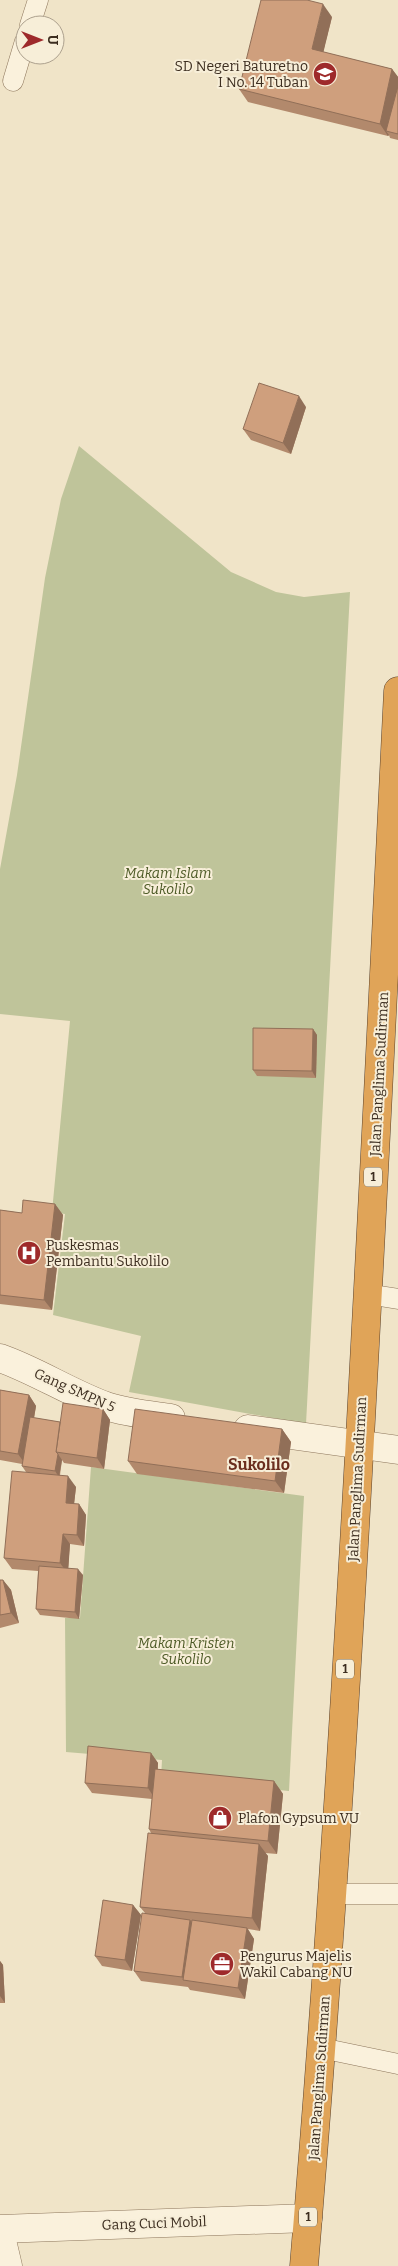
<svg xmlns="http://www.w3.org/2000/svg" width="398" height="2266" font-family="Bitter,serif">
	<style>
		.cemetery { fill: #bfc49a }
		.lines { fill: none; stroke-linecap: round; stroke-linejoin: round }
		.lane-casing { stroke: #8d765c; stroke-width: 21 }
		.street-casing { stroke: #8d765c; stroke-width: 29 }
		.highway-casing { stroke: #5b4430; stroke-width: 29 }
		.lane { stroke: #faf1dc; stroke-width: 20 }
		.street { stroke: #faf1dc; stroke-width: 28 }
		.highway { stroke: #e0a458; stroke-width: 28 }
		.wall { fill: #b2896c }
		.shaded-wall { fill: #916f58 }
		.building { fill: #cf9f7d; stroke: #916f58 }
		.labels { text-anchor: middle; stroke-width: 4; stroke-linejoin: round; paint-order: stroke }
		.shield { fill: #f7eed8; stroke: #756857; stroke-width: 1 }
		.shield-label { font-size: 12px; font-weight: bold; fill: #3d2e20 }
		.poi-label { font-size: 14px; fill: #3d2e20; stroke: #f7eed8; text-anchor: start }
		.park-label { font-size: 14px; font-style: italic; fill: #4d5a26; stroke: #f7eed8 }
		.street-label { font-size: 14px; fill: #3d2e20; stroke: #f7eed8 }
		.quarter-label { font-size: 16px; font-weight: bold; fill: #6b2e1e; stroke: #f7eed8 }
	</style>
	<rect width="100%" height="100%" fill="#f0e4c8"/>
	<!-- cemetery -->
	<g class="cemetery">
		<polygon points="79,446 231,572 276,592 304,597 350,592 306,1424 129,1392 141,1336 53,1315 65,1214 52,1212 70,1021 0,1014 0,869 17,775 45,578 61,499"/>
		<polygon points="91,1467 304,1496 289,1791 161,1778 162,1760 66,1752 65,1618 80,1618"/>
	</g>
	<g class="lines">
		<!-- lane casing -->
		<g class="lane-casing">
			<g id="lane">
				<polyline points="30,25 38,0"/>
				<polyline points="13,81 25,41"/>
				<polyline points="367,1294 398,1299"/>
				<polyline points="332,1894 398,1894"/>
				<polyline points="321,2048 398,2064"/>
			</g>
		</g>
		<!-- street casing -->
		<g class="street-casing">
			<g id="street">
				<path d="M 0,1358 C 37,1371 70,1393 106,1406 C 127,1413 150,1415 171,1418"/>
				<polyline points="248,1429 398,1450"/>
				<polyline points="0,2229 308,2218"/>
				<polyline points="0,2232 8,2266"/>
			</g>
		</g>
		<!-- highway casing -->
		<g class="highway-casing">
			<path id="highway" d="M 304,2266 C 348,1742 372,1216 398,691"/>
		</g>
		<!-- lane -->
		<use href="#lane" class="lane"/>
		<!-- street -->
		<use href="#street" class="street"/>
		<!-- highway -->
		<use href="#highway" class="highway"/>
	</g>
	<!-- wall -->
	<g class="wall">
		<polygon points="332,17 323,52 392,69 398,77 398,140 390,138 389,135 388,136 248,102 239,89"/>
		<polygon points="306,407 291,454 251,440 243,429"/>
		<polygon points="313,1029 317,1035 316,1078 257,1076 253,1070"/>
		<polygon points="55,1204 63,1215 52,1310 0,1304 0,1210 22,1213"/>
		<polygon points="0,1390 29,1395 36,1406 34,1418 60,1422 103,1409 110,1420 104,1469 64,1463 62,1460 60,1475 76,1487 74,1504 79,1504 86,1515 84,1546 70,1544 68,1568 83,1575 79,1619 40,1615 36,1609 38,1571 12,1569 4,1558 33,1473 26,1472 22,1466 22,1464 0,1460"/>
		<polygon points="282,1429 291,1442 284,1493 137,1474 128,1461"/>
		<polygon points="0,1580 3,1580 11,1590 19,1623 0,1628"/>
		<polygon points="151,1753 158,1763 158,1770 274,1781 283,1794 277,1854 265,1853 268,1856 260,1931 248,1929 254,1939 245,1999 190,1990 188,1987 141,1981 134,1971 145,1913 140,1907 151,1833 149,1829 152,1799 92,1793 85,1783"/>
		<polygon points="133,1905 141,1915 132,1971 102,1966 95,1956"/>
		<polygon points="0,1961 3,1965 5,2003 0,2003"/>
	</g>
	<!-- shaded-wall -->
	<g class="shaded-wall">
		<polygon points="323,4 332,17 321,62 312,49"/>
		<polygon points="392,69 398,77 398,96 386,131 389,135 388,136 380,124"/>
		<polygon points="299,396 306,407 291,454 283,443"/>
		<polygon points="313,1029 317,1035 316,1078 312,1071"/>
		<polygon points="55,1204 63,1215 52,1310 44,1300"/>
		<polygon points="29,1395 36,1406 26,1465 18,1454"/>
		<polygon points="103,1409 110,1420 104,1469 97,1458"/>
		<polygon points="282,1429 291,1442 284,1493 275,1481"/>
		<polygon points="58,1454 62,1460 59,1477 55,1471"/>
		<polygon points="68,1476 76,1487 73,1513 66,1503"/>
		<polygon points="79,1504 86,1515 84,1546 77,1535"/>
		<polygon points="63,1534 70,1544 68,1574 60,1563"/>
		<polygon points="78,1569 83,1575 79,1619 75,1612"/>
		<polygon points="3,1580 11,1590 19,1623 11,1613"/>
		<polygon points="151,1753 158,1763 155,1799 148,1788"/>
		<polygon points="274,1781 283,1794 277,1854 268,1841"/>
		<polygon points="259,1844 268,1856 260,1931 252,1918"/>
		<polygon points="133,1905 141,1915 132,1971 125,1960"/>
		<polygon points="190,1920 197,1930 184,1980 182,1977"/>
		<polygon points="247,1928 254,1939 245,1999 238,1988"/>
		<polygon points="0,1961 3,1965 5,2003 0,1996"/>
	</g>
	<!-- building -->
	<g class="building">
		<polygon points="261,0 307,0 323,4 312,49 392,69 380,124 239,89"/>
		<polygon points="398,86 398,134 386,131"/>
		<polygon points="259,383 299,396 283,443 243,429"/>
		<polygon points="253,1028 313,1029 312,1071 253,1070"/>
		<polygon points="23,1200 55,1204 44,1300 0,1295 0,1210 22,1213"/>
		<polygon points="0,1390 29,1395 18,1454 0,1451"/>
		<polygon points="63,1403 103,1409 97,1458 56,1452"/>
		<polygon points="135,1409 282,1429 275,1481 128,1461"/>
		<polygon points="30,1417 60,1422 56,1452 58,1454 55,1471 22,1466"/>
		<polygon points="12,1471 68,1476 66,1503 79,1504 77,1535 63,1534 60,1563 4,1558"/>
		<polygon points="39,1566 78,1569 75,1612 36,1609"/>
		<polygon points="0,1580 3,1580 11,1613 0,1615"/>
		<polygon points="88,1746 151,1753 148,1788 85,1783"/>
		<polygon points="155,1769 274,1781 268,1841 149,1829"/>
		<polygon points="148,1833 259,1844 252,1918 140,1907"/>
		<polygon points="103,1900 133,1905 125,1960 95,1956"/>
		<polygon points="142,1913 190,1920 182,1977 134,1971"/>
		<polygon points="192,1920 247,1928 238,1988 183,1980"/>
	</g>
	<!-- icons -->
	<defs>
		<g id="school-disc" transform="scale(1.25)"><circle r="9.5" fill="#9e2a2b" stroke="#f7eed8"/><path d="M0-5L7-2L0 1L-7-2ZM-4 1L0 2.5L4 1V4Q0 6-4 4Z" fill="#fff"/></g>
		<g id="hospital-disc" transform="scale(1.25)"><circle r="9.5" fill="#9e2a2b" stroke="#f7eed8"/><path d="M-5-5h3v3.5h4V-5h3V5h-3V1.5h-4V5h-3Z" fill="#fff"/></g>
		<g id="shop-disc" transform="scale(1.25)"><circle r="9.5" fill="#9e2a2b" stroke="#f7eed8"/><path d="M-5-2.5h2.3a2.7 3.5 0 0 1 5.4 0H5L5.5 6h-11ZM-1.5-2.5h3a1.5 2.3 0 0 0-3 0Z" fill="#fff"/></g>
		<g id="office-disc" transform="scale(1.25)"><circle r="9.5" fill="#9e2a2b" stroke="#f7eed8"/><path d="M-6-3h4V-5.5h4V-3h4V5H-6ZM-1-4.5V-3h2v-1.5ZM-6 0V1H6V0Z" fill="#fff"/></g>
	</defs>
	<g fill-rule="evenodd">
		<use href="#school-disc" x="325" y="74"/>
		<use href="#hospital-disc" x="29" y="1253"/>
		<use href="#shop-disc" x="220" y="1818"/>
		<use href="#office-disc" x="222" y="1964"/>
	</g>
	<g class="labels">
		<!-- shield labels -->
		<g class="shield">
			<rect x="364" y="1167.5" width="18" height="19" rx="4"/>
			<rect x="336" y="1659.5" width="18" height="19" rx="4"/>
			<rect x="299" y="2207.5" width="18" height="19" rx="4"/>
		</g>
		<g class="shield-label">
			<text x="373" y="1181">1</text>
			<text x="345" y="1673">1</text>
			<text x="308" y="2221">1</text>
		</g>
		<!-- poi labels -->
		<g class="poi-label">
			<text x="308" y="71" text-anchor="end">SD Negeri Baturetno<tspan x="308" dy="16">I No. 14 Tuban</tspan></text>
			<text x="46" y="1250">Puskesmas<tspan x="46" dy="16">Pembantu Sukolilo</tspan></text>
			<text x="238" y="1823">Plafon Gypsum VU</text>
			<text x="240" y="1961">Pengurus Majelis<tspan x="240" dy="16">Wakil Cabang NU</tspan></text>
		</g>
		<!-- park labels -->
		<g class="park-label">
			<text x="168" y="878">Makam Islam<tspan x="168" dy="16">Sukolilo</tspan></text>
			<text x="186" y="1648">Makam Kristen<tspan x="186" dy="16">Sukolilo</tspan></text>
		</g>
		<!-- street labels -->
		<g class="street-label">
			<text transform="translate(379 1074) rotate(-87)" y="5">Jalan Panglima Sudirman</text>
			<text transform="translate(75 1390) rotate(24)" y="5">Gang SMPN 5</text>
			<text transform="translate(357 1479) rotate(-87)" y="5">Jalan Panglima Sudirman</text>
			<text transform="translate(319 2078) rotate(-86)" y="5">Jalan Panglima Sudirman</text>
			<text transform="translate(154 2223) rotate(-2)" y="5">Gang Cuci Mobil</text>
		</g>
		<!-- quarter labels -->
		<g class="quarter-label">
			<text x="259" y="1470">Sukolilo</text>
		</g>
	</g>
	<!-- north arrow -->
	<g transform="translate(40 40) rotate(90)"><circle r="24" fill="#f7eed8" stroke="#ada18e"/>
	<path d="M0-4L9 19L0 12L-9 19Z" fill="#9e2a2b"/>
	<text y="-8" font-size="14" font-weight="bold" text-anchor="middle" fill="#3d2e20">U</text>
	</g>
</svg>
